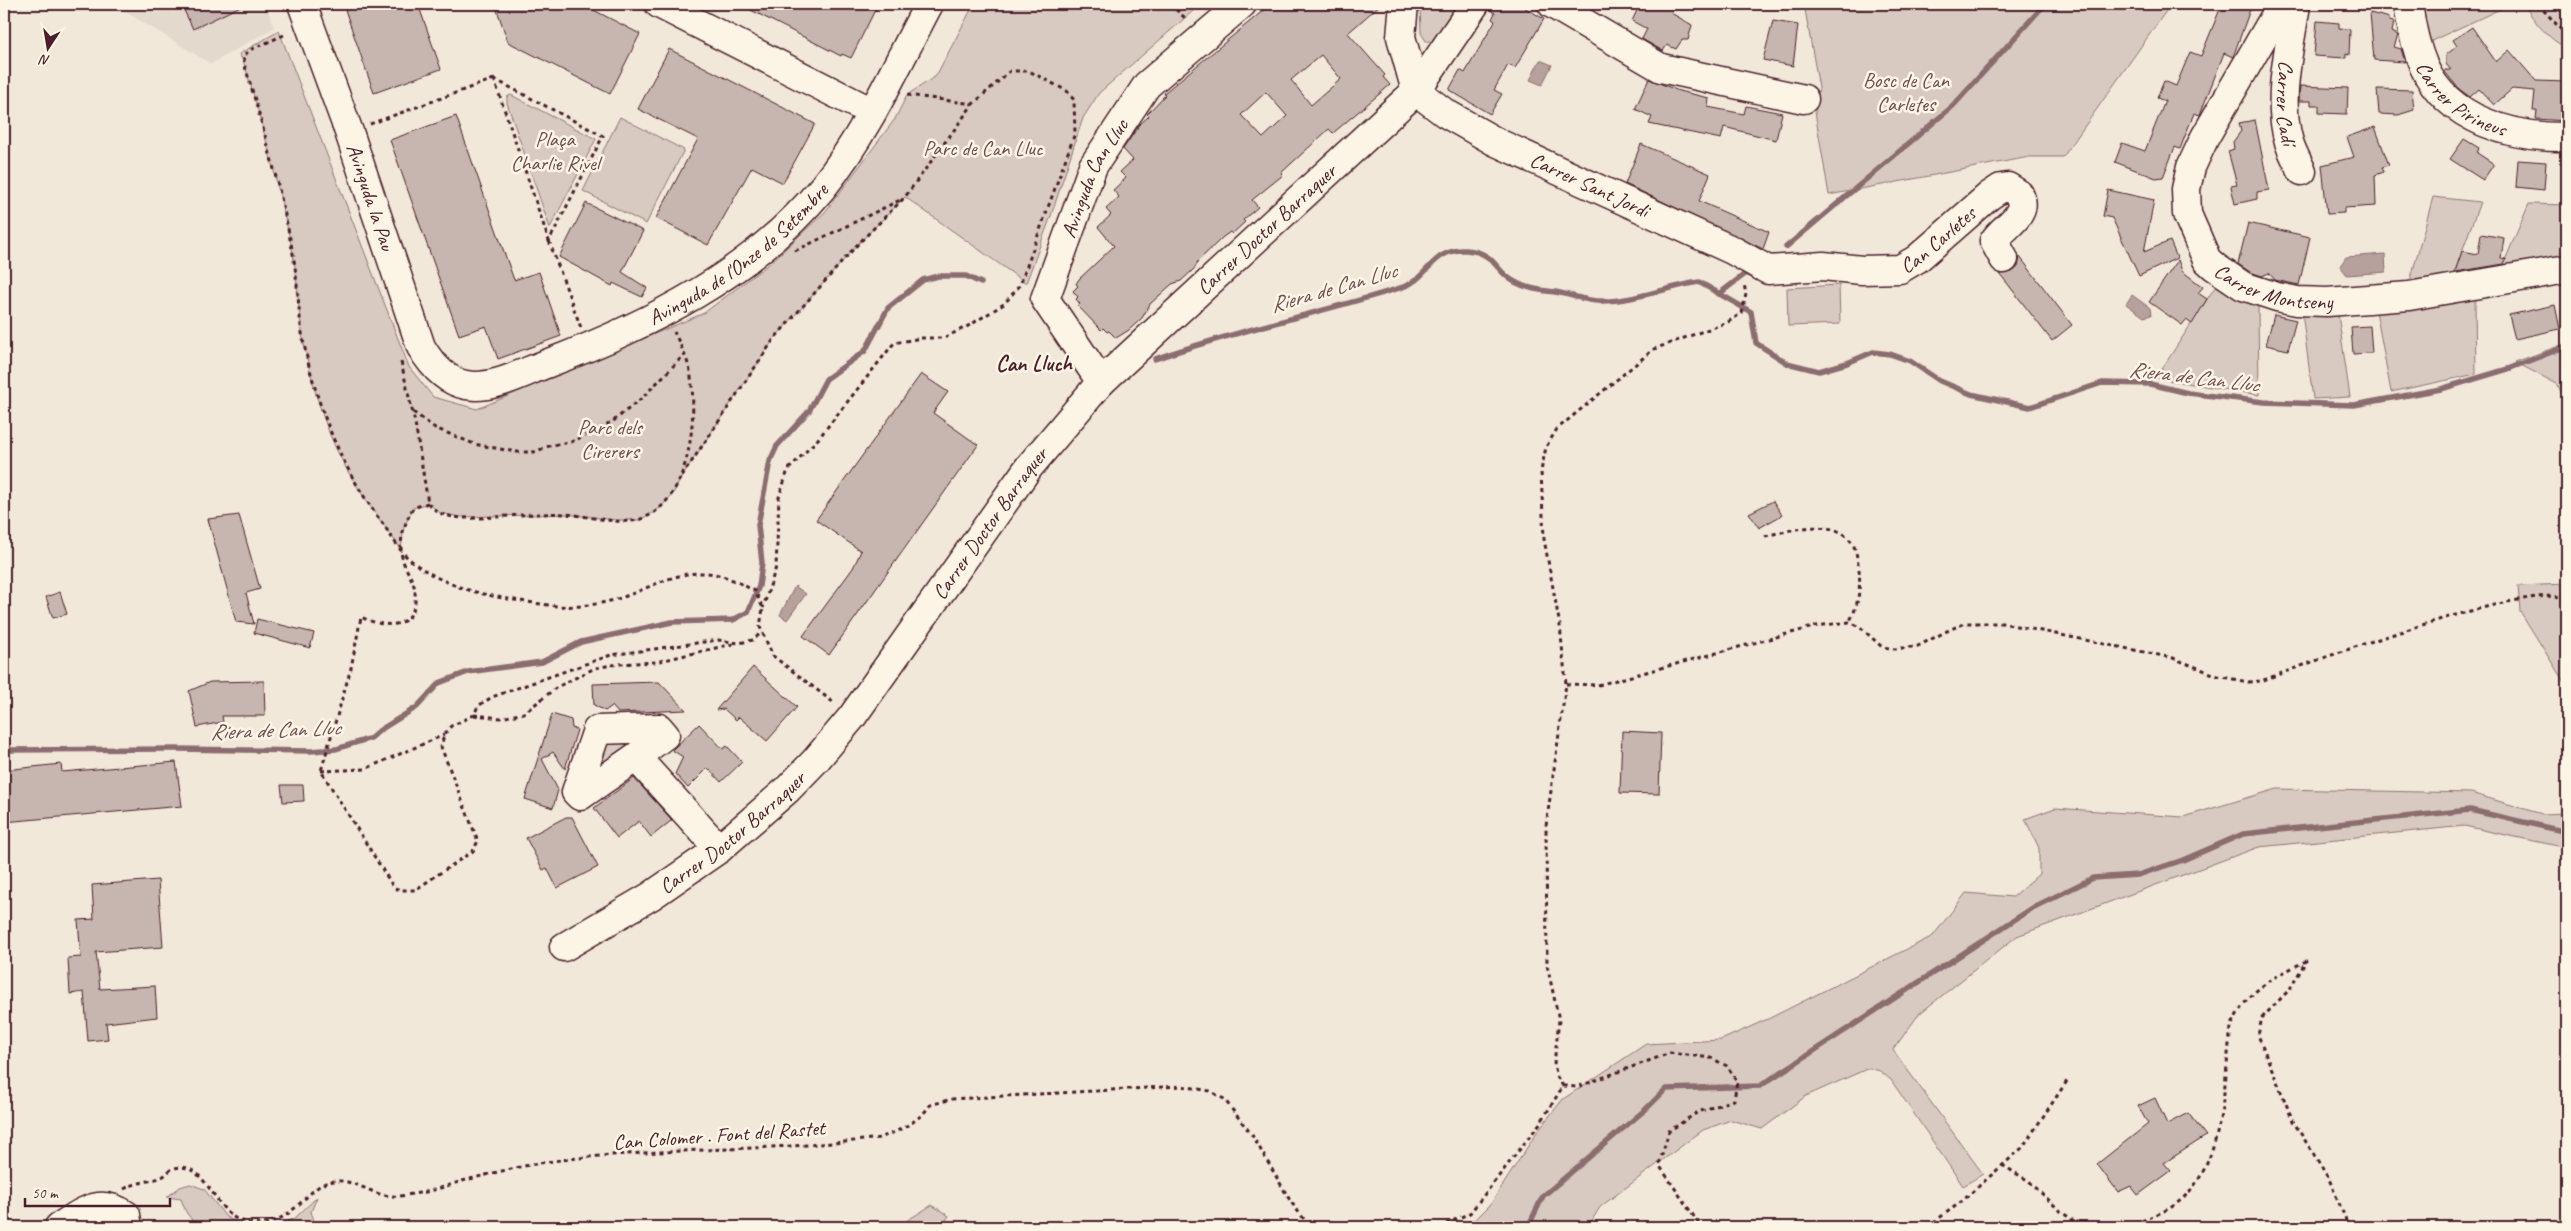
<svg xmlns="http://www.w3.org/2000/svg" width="2571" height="1231" font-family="Caveat,sans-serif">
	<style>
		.built { fill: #e4d9cd }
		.green { fill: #d8cac0; stroke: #917476 }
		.water { fill: #b6a19c; stroke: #8b6d6f }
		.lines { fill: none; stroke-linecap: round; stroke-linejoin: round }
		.stream { stroke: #8b6d6f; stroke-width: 5.5 }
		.building { fill: #c7b6af; stroke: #4a1f2b; fill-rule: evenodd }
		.minor-casing { stroke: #4a1f2b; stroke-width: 31 }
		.path { stroke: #4a1f2b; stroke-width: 3; stroke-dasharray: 4 4; stroke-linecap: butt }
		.minor { stroke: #fcf5e5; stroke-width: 28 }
		.labels { text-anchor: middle; stroke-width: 5; stroke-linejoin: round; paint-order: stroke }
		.park-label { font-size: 21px; fill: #6e4a50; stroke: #fcf5e5 }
		.street-label { font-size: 21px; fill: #4a1f2b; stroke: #fcf5e5 }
		.water-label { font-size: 22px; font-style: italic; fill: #704c53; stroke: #fcf5e5 }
		.neighbourhood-label { font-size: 22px; font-weight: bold; fill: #4a1f2b; stroke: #fcf5e5 }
	</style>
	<rect width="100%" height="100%" fill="#f1e8da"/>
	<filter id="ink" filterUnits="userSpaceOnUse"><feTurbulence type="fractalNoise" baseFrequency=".02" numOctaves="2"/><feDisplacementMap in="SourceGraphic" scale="10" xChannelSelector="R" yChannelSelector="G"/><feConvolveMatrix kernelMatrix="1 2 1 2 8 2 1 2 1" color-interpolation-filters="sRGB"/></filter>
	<g filter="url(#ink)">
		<!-- built -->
		<polygon class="built" points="113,4 266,4 274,28 211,64"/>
		<!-- green -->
		<g class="green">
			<path d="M 974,4 L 1201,4 L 1099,93 L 1083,118 L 1051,216 L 1026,283 L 905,197 L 857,245 L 774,339 L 682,476 L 673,494 L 659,509 L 640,520 L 616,520 L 566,514 L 461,517 L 440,513 L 428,503 L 413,508 L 404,527 L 401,549 C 373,511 343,471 327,427 C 316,398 309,369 303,339 C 298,311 298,281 293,253 C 279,189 263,125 244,63 L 239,54 L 279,31 L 409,367 L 433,397 L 477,409 L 704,313 L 770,263 L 825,212 L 895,119 L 907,95 L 936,76 Z"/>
			<polygon points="1461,4 1436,42 1426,41 1421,33 1420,5"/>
			<polygon points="1804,4 2171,4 2063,157 2029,157 1829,195 1815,112 1819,88"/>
			<polygon points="2418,4 2511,4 2427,43"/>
			<path d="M 2524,4 L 2567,4 L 2567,48 C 2548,39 2535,23 2524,4 Z"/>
			<polygon points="511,95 596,139 550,228 507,103 507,97"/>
			<polygon points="620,117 684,150 646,224 583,191"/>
			<polygon points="2433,197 2480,202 2452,279 2409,285"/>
			<polygon points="2529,204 2567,205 2567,258 2500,272"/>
			<polygon points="2217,284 2258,305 2259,395 2156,378"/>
			<polygon points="1839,285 1840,324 1788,326 1787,288"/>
			<polygon points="2475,299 2476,374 2391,392 2376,311"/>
			<polygon points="2302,312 2338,314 2350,397 2313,399"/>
			<polygon points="2567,343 2567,403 2557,384 2515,362"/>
			<polygon points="2567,584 2567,687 2520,611 2518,586"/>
			<polygon points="655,737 592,782 605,739"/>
			<polygon points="2277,789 2471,793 2542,814 2567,813 2567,848 2464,826 2259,847 2017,936 1919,1014 1893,1050 1983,1174 1963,1186 1891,1080 1880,1071 1869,1068 1806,1096 1762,1129 1731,1120 1703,1130 1600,1207 1588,1227 1458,1227 1477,1218 1490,1205 1539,1129 1563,1099 1646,1044 1721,1040 1770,1018 1933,936 1966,893 2013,897 2039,874 2039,848 2025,819 2055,808 2183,817"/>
			<polygon points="190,1184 204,1189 226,1217 246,1227 197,1227 186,1212 181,1199 167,1197 180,1187"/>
			<polygon points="317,1197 311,1212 316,1226 318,1227 269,1227 294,1219"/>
			<polygon points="932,1205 949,1216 941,1227 829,1227 903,1223"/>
		</g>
		<!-- water -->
		<g class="water">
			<polygon points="1540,60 1552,65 1542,85 1530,80"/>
			<polygon points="2385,254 2386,272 2347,275 2340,266 2346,257"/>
			<polygon points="2132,295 2150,308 2151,315 2144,317 2126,304"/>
			<polygon points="795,586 806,594 787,620 780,615"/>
		</g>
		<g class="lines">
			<!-- stream -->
			<g class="stream">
				<polyline points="1786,247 1953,106 2045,4"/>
				<polyline points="1719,294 1745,274"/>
				<path d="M 1155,359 C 1237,330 1321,313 1403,287 C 1428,279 1432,248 1466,250 C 1496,252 1495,272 1515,282 C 1528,289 1540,290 1555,292 C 1569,294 1585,301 1599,301 C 1633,302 1666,287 1699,282 L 1751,312 L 1756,343 L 1787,363 L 1819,371 L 1847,363 L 1873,352 L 1890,354 L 1910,361 L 1940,381 L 1971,394 L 2030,407 L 2102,383 L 2150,384 L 2188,393 L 2264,402 L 2354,405 L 2441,389 L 2508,369 L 2567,346"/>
				<polyline points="4,750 175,749 311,751 336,749 371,738 380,730 417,707 439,683 468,672 542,662 581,642 672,622 733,620 748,612 759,586 762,563 758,525 770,461 777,446 809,411 826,379 865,351 888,308 923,280 938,276 966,276 981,283"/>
				<polyline points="1528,1227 1543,1196 1646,1109 1666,1089 1760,1086 2034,907 2093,878 2138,875 2183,860 2243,834 2470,810 2567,832"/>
			</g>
		</g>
		<!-- building -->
		<g class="building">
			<polygon points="181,4 245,4 193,29"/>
			<polygon points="343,4 418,4 441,69 374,93"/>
			<polygon points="495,4 582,4 640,34 610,94 508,42"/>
			<polygon points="739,4 878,4 851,58 842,54 841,56"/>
			<path d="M 1271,4 L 1381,4 L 1348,33 L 1385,75 L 1383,77 L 1390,85 L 1333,133 L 1329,129 L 1281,173 L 1283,175 L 1252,200 L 1258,207 L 1243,220 L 1245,222 L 1232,234 L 1230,232 L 1223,237 L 1198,261 L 1195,268 L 1181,281 L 1172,284 L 1150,304 L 1142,318 L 1129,330 L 1116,338 L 1109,331 L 1107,332 L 1103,328 L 1101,330 L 1078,306 L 1080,304 L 1076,299 L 1078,297 L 1073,291 L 1078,286 L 1076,284 L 1079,279 L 1114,246 L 1098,227 L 1111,215 L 1106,209 L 1119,197 L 1113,190 L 1126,178 L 1120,172 L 1133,160 L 1123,149 L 1140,124 L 1149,116 L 1147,114 L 1165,95 L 1164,93 ZM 1321,55 L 1341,79 L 1311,105 L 1291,80 ZM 1266,92 L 1287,116 L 1263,138 L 1241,115 Z"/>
			<polygon points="1490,4 1519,4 1544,19 1515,68 1508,65 1494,90 1502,94 1490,114 1449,90 1460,70 1465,73 1495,21 1492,19 1495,13 1489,9"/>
			<polygon points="1640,4 1676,4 1671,13 1692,25 1688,40 1682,40 1676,49 1667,45 1663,51 1642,39 1647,29 1632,21"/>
			<polygon points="2222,4 2252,4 2233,57 2224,53 2201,112 2200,115 2194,113 2180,149 2175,147 2163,177 2156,178 2115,162 2122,143 2145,151 2165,101 2157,98 2164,81 2176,86 2190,52 2201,56"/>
			<polygon points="2370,13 2390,18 2389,21 2394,22 2392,32 2398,35 2394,47 2401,49 2405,62 2374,60"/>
			<polygon points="1773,21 1798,25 1793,66 1763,60"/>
			<polygon points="2317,21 2339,23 2339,28 2350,29 2349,55 2346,54 2346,58 2314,56"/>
			<polygon points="2472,27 2496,62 2509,50 2536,81 2567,82 2567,121 2536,119 2537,111 2533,111 2535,91 2512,89 2494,105 2479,89 2470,97 2459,89 2445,72 2445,70 2451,70 2446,64 2446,55 2457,46 2453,40"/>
			<polygon points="669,49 815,124 783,183 752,167 708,245 656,218 698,139 638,109"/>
			<polygon points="1649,79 1679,91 1709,98 1708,107 1744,114 1746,106 1782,113 1776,140 1724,127 1721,139 1649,124 1652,117 1635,109"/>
			<polygon points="2300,86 2348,88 2347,114 2319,113 2319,105 2311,105 2311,101 2299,101"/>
			<polygon points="2377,89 2412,90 2414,110 2398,115 2379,114"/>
			<polygon points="456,116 514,280 539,272 561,336 498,359 486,326 459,335 390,140"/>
			<polygon points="2255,120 2269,190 2257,192 2257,199 2235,204 2231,186 2237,185 2228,151 2234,149 2233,142 2241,131 2239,123"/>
			<polygon points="2375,127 2389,165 2382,167 2384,172 2375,175 2376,206 2344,208 2344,213 2327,214 2322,165 2354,157 2347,137"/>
			<polygon points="2464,139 2479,148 2477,153 2494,164 2483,180 2450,159"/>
			<polygon points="1641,144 1710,174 1699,201 1769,232 1763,249 1625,184"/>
			<polygon points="2518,160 2546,162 2544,190 2516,187"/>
			<polygon points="2108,190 2154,200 2144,252 2170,241 2177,258 2139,276 2112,218 2103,216"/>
			<polygon points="586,203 643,231 622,272 647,288 642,297 613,283 612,286 559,257"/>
			<polygon points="2248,223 2310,237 2299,285 2275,280 2269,273 2262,276 2250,272 2238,264"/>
			<polygon points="2481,234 2504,238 2501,258 2506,259 2504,264 2455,272 2462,251 2478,254"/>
			<polygon points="2020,257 2072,325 2052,341 2000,274 2012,272 2018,267"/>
			<polygon points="2178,260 2182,271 2203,287 2198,293 2207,299 2192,324 2186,320 2182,325 2149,302"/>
			<polygon points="2555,305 2560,329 2515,339 2509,315"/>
			<polygon points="2274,315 2296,320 2288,350 2266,345"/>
			<polygon points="2370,326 2372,353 2353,354 2351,327"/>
			<polygon points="921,374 948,392 933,413 978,445 829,655 803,636 853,568 861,551 816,520"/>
			<polygon points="1773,501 1782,515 1759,528 1749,513"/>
			<polygon points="239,515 260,589 246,593 254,624 236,622 208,519"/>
			<polygon points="60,592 67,614 53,618 46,597"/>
			<polygon points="257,619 314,633 310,648 254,633"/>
			<polygon points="753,667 797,707 767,741 739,717 736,720 724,709 716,710"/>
			<polygon points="264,681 265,716 222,716 223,722 197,727 189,691 210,682"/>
			<polygon points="659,682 686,710 618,713 612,706 605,711 594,705 593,684"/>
			<polygon points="552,714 571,720 572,728 577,730 565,769 553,752 542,759 558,790 553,808 525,799"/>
			<polygon points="699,724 723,749 727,746 742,762 721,782 708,768 688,788 675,774 683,757 672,750"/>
			<polygon points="1622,731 1661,733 1659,794 1620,793"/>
			<polygon points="176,762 182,806 4,822 4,770 61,764 62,772"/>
			<polygon points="634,778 672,820 651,837 639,821 617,838 594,808"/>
			<polygon points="281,785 303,785 304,801 283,802"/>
			<polygon points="566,817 572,817 598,867 557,888 547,868 543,870 526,838"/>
			<polygon points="158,880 163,947 96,952 100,989 155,986 157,1017 106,1023 108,1039 88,1041 84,992 70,994 68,958 81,957 78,920 94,919 92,885"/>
			<polygon points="2155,1098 2167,1124 2188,1113 2206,1136 2164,1163 2171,1171 2138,1195 2131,1186 2118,1192 2097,1164 2148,1124 2138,1106"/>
		</g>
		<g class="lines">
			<!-- minor casing -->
			<g class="minor-casing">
				<g id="minor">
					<path id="s1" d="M 302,4 L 349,132 L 421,347 C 431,364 445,381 466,385 C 492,390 522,373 546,364 C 649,325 752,274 823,187 C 867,132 896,66 929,4"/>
					<polyline points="659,4 872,112"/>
					<polyline points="1404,4 1401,37 1416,91"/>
					<polyline points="1552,4 1661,68 1804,99"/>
					<path id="s2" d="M 2282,4 L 2205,137 L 2191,167 L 2186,189 L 2187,214 L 2207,260 L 2215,267 L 2243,286 L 2277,297 L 2297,301 L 2327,302 L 2409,296 L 2567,269"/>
					<path id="s3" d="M 2296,4 C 2290,47 2276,99 2289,142 C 2292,152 2297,161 2302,171"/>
					<path id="s4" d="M 2408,4 C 2411,26 2415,46 2424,67 C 2448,120 2513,138 2567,137"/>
					<path id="s5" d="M 1416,91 L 1445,113 L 1496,142 L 1732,250 L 1768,270 L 1823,266 L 1862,270 L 1900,269 L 1917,259 L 1989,196 L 2001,188 L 2008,187 L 2019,194 C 2030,216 2004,225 1994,241 L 2004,259"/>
					<path id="s6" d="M 1101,382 L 1045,299 L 1093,166 L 1147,85 L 1242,4"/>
					<polyline points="636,757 580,796 576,792 597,730 659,728 665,735 636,757 719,849"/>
					<path id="s7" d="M 564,947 L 651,896 L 719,849 L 787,790 L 815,761 L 852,717 L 1029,467 L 1101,382 L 1416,91 L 1475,4"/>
					<path d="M 59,1227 C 83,1212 99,1197 126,1215 L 128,1227"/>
				</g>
			</g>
			<!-- path -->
			<g class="path">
				<polyline points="1170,4 1185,18"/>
				<polyline points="2538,4 2567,36"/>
				<path d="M 284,35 L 252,49 L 244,55 L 244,63 C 263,126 281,190 293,254 C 298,282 298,311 303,339 C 316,405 340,465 380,520 C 390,533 399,552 413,562 C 453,593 500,598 548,605 C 568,608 591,606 610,601 C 643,593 669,572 704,573 C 723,573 739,583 755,591 L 763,608 L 760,627 L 773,656 L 834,703"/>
				<polygon points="494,79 603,136 549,241"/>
				<polyline points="907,95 973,104"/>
				<polyline points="370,124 494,79"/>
				<polyline points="549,241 581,328"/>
				<polyline points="795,251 900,200"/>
				<path d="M 401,362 L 415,423 L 428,503 C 431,506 436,511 440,513 C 463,524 512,514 538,514 C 547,514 556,513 565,514 C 586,515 621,526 641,519 C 691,502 698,416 690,371 C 687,358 680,344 674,332"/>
				<polyline points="413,412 435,428 474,444 516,452 534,452 552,445 571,442 611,423 643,397 684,355"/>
				<polyline points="682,476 774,339 857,245 905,197 973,104 1010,71 1029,71 1067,91 1074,100 1075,133 1020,285 1004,304 970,325 944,338 921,338 894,343 818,439 788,470 779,497 776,567 763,608"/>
				<path d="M 428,503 L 413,508 C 406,521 401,533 401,548 C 401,568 414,576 415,592 C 418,630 386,629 361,617 L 351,668 L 321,771 L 394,888 L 402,890 L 415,890 L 473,851 L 478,841 L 441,747 L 444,735 L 451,726 L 474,715 L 478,706 L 492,697 L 611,655 L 718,640 L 739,643 L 753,640 L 762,632"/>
				<path d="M 1765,536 C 1788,531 1831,517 1850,540 C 1857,548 1857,560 1859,570 C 1861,587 1858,608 1849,622"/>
				<path d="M 1566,684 L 1598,685 L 1817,626 L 1849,622 L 1859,626 L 1882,647 L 1895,649 L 1918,646 L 1951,629 L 1966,623 L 2002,623 L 2173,658 L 2218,676 L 2248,682 L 2261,681 C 2308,663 2532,580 2567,599"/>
				<polyline points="474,715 501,718 524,713 557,687 595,668 618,664 656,662 737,643"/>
				<polyline points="321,771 365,769 444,735"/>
				<polyline points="1563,1086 1557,1077 1554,1064 1559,1020 1547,965 1546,826 1566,684 1560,626 1544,539 1541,471 1546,447 1557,429 1654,349 1728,322 1742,313 1746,294 1744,284"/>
				<polyline points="2002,1165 2029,1181 2059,1210 2082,1227"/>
				<path d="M 124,1189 C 138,1181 151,1182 162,1177 C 166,1175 168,1171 172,1169 C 202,1157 214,1207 235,1218 C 243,1223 257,1224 266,1223 C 296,1218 309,1186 329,1182 C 351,1176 370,1195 391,1196 C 400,1197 410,1194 419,1193 C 435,1191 451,1184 466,1180 C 494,1173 524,1165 553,1161 C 661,1147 771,1152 880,1138 C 898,1131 919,1122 930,1105 L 952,1099 L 1182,1086 L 1210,1091 L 1224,1099 L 1252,1135 L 1291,1202 L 1310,1227"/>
				<polyline points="1439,1227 1470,1213 1541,1122 1563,1086 1577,1087 1670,1053 1711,1058 1727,1066 1737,1081 1734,1100 1698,1112 1669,1131 1659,1165 1701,1227"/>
				<polyline points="1927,1227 1961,1202 2022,1148 2067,1081"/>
				<path d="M 2127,1227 C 2142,1220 2159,1215 2173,1206 C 2226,1170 2223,1085 2231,1028 C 2244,992 2273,977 2306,961 L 2290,989 L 2262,1018 L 2258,1035 L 2293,1121 L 2329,1179 L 2349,1227"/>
			</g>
			<!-- minor -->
			<use href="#minor" class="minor"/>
		</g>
	</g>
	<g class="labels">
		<!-- park labels -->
		<g class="park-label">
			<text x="1906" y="87">Bosc de Can<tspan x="1906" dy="24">Carletes</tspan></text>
			<text x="555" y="146">Plaça<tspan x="555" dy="24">Charlie Rivel</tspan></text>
			<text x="983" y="155">Parc de Can Lluc</text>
			<text x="610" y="434">Parc dels<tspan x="610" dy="24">Cirerers</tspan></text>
		</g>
		<!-- street labels -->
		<g class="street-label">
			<text dy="7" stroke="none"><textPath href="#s4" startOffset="116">Carrer Pirineus</textPath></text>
			<text dy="7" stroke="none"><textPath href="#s3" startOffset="100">Carrer Cadí</textPath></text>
			<text dy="7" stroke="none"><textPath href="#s6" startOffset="231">Avinguda Can Lluc</textPath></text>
			<text dy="7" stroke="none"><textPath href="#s5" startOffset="198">Carrer Sant Jordi</textPath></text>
			<text dy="7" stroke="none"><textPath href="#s1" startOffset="205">Avinguda la Pau</textPath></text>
			<text dy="7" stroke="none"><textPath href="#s7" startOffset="1014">Carrer Doctor Barraquer</textPath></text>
			<text dy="7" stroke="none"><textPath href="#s5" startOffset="576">Can Carletes</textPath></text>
			<text dy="7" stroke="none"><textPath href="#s1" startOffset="731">Avinguda de l'Onze de Setembre</textPath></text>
			<text dy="7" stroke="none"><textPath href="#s2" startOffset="359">Carrer Montseny</textPath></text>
			<text dy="7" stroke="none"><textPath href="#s7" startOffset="609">Carrer Doctor Barraquer</textPath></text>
			<text dy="7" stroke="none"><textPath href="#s7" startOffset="204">Carrer Doctor Barraquer</textPath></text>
			<text transform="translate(719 1135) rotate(-4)" y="7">Can Colomer . Font del Rastet</text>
		</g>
		<!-- water labels -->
		<g class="water-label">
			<text transform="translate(1333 287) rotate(-16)" y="8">Riera de Can Lluc</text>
			<text transform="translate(2194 376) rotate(7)" y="8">Riera de Can Lluc</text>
			<text transform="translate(275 729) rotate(-2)" y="8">Riera de Can Lluc</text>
		</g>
		<!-- neighbourhood labels -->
		<g class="neighbourhood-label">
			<text x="1034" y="371">Can Lluch</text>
		</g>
	</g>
	<!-- margin -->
	<rect width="2571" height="1231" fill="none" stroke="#fcf5e5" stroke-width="20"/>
	<rect x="10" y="10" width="2551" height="1211" fill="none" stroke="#4a1f2b" stroke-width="2" filter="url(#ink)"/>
	<!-- north arrow -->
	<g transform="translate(48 48) rotate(192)" stroke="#fcf5e5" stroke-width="4" paint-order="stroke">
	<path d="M0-4L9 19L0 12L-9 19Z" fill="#4a1f2b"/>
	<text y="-8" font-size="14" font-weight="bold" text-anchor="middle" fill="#4a1f2b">N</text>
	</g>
	<!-- scale -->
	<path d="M25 1198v8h145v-8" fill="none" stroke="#4a1f2b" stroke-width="2.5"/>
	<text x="32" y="1198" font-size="15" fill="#4a1f2b" stroke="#fcf5e5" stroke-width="4" paint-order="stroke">50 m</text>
</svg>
